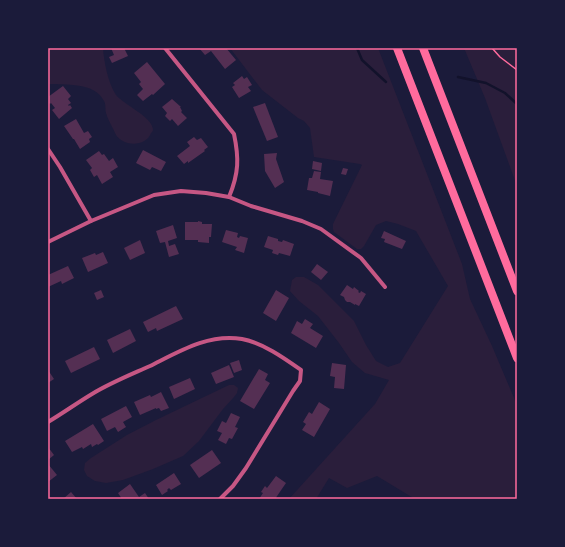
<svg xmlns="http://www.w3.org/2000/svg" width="565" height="547" font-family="'Roboto Condensed',sans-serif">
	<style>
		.green { fill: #2a1e3b }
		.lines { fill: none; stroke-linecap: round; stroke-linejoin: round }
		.stream { stroke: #12122b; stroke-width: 2.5 }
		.building { fill: #542f53 }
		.path { stroke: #ff6b9d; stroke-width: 1.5 }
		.minor { stroke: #c65784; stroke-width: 4 }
		.motorway { stroke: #ff6b9d; stroke-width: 8 }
		.neatline { fill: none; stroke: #ff6b9d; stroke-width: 1.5 }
	</style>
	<rect width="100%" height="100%" fill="#1b1b3a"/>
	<!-- green -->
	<g class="green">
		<path d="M 48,48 L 103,48 C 104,62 108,83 116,95 C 124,105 153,117 153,130 C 153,131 152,132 151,133 C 146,147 124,147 116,135 C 113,128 108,120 106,113 C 105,109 106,104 104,101 C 95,82 65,85 48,84 Z"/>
		<polygon points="230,48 378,48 462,264 470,299 492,346 517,405 517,499 415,499 377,476 347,488 329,478 316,499 289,499 375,404 389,380 365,373 352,362 339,343 318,316 299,301 290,291 292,280 296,277 304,277 318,285 354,321 366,345 376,361 388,367 400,363 448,286 416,231 398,224 386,221 376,225 364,246 361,249 357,249 334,232 333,229 333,224 362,165 360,164 314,157 310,128 304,121 298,118 262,90"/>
		<polygon points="464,48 517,48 517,186 485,98"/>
		<polygon points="229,385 234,385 238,388 237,393 234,397 223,409 199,441 183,456 153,469 123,480 106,483 95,481 87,476 84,470 85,463 91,458 127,435 156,420"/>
	</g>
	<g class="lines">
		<!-- stream -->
		<g class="stream">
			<polyline points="357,48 362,60 386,82"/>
			<polyline points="458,77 486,83 505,93 517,104"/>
		</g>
	</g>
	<!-- building -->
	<g class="building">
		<polygon points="111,48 124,48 128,56 112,63 109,57 114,55"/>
		<polygon points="199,48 226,48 236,60 225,69 211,51 205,55"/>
		<polygon points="147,62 165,84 153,95 152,94 143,101 137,95 143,89 139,84 141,82 134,73"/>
		<polygon points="242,76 244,79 247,77 252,85 248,87 251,91 239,98 232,87 235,85 233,83"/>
		<polygon points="63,86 71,96 68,99 71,103 68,105 69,106 70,105 72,108 59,119 52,110 55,108 51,103 50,104 48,102 48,97"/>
		<polygon points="172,99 181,107 180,107 182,111 181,112 187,118 178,126 172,119 170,121 165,116 167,113 162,107"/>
		<polygon points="265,103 278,137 267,141 253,107"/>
		<polygon points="76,119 84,133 88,131 92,137 89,139 90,142 80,149 74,139 73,139 64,126"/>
		<polygon points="194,137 197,140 201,138 208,147 204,150 205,151 188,163 188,161 184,164 177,156 190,146 187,142"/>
		<polygon points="143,150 166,162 161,171 152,167 150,170 136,163"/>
		<polygon points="99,151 102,155 104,154 109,161 113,158 118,167 110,172 113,177 102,184 97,175 94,177 90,170 92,168 86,160"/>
		<polygon points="277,153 276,159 284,182 275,188 265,171 264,154"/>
		<polygon points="313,161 322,163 321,171 312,169"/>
		<polygon points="343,168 348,169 346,175 341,174"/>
		<polygon points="314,171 321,172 320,179 333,181 330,196 318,193 318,192 307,190 309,178 312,178"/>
		<polygon points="198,221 202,222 202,224 212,224 211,237 209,237 209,243 198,242 198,240 185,240 185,222 198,222"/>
		<polygon points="173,225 177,238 168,241 169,246 175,244 179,254 169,257 165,242 160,243 156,231"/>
		<polygon points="226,230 238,233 237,237 239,238 240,236 248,238 244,253 235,250 237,247 222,242"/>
		<polygon points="384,231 406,241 402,249 384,242 385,239 381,238"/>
		<polygon points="268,236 278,239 278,241 282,242 283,240 294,244 290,256 279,253 278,255 272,253 273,250 264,247"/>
		<polygon points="140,240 145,253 130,260 124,248"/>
		<polygon points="103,252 108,263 88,272 82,258 95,253 96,255"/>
		<polygon points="317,264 328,272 321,280 311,272"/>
		<polygon points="68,266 74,278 62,284 61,281 48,287 48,275"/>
		<polygon points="347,285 353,289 354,287 359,291 358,292 360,293 361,291 366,294 359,306 355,304 355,305 350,302 347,302 345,300 344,297 340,295"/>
		<polygon points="101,290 104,297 97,300 94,293"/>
		<polygon points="276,290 289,298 276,321 263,313"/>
		<polygon points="176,306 183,319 157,331 156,328 148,332 143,322"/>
		<polygon points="305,319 313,324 310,328 323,336 316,348 291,333 297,321 302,324"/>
		<polygon points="130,329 136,341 113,353 107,340"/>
		<polygon points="94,347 100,359 71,373 65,361"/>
		<polygon points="239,360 242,370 234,373 230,363"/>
		<polygon points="332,363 346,365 344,389 334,388 335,377 330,376"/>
		<polygon points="229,365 234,377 216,384 211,373"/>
		<polygon points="259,369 268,374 265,380 270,383 254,409 240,401"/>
		<polygon points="48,370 54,379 48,383"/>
		<polygon points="190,378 195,389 174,399 169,387"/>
		<polygon points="161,392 169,408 161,411 159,408 156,409 156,408 140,415 134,402 150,395 151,397"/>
		<polygon points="319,402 330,409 314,437 302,430 306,424 303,422 309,412 312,414"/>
		<polygon points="126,406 132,417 123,422 126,427 118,432 115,427 107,431 101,419"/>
		<polygon points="231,413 240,417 235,427 238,428 232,439 229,438 226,444 218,440 222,433 217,431 222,421 226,423"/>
		<polygon points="93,424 104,441 98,445 97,444 92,447 91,444 83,449 82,447 72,452 65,441"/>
		<polygon points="48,447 54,455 48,460"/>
		<polygon points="212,450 221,463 199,478 190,465"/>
		<polygon points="48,464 57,475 48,482"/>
		<polygon points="174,473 181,484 171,490 169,488 167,490 168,491 162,495 156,485"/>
		<polygon points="276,476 286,483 275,499 259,499 263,493 261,492 265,486 267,488"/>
		<polygon points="130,484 139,497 145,493 149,499 131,499 130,498 128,499 122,499 118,493"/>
		<polygon points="71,492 77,499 63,499"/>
	</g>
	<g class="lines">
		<!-- path -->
		<polyline class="path" points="492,48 500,57 517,70"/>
		<!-- minor -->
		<g class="minor">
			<path d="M 165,48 L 234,134 C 239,158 239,173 229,197"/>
			<polyline points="48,149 60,167 91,221"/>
			<polyline points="48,242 91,221 154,195 181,191 206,193 229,197 251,206 302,221 321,229 361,258 385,287"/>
			<path d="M 48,422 C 63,413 77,403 92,394 C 110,383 130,375 150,366 C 178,352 209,333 242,339 C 263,343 284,358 301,370 L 300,381 L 293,391 L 246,468 L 233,486 L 220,499"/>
		</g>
		<!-- motorway -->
		<g class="motorway">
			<polyline points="397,48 517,358"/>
			<polyline points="423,48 517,291"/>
		</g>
	</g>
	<!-- border -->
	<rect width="565" height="547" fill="none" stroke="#1b1b3a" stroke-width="98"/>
	<rect x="49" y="49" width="467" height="449" class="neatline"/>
</svg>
